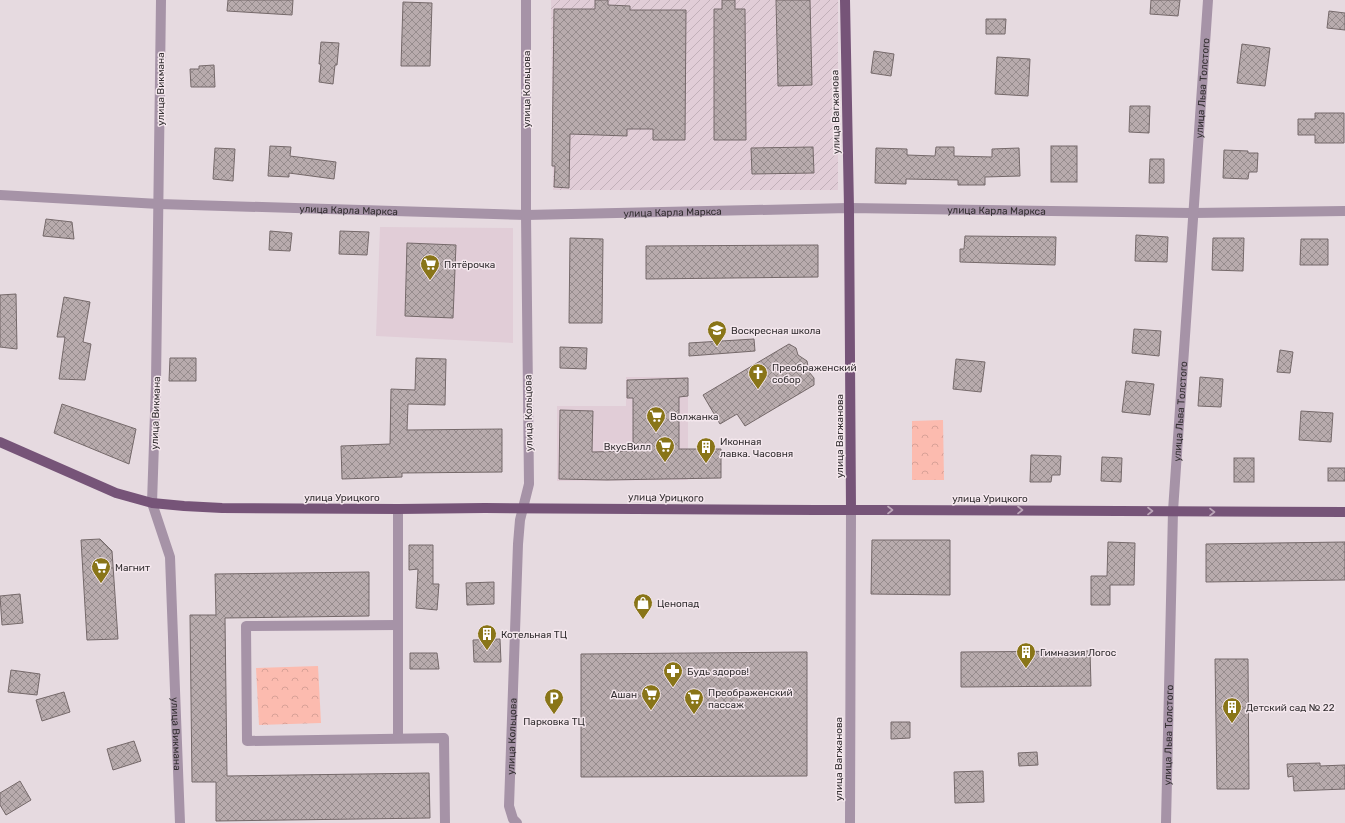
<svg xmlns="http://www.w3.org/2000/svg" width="1345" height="823" font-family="Rubik,sans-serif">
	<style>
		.built { fill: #e1cdd7 }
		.industrial { fill: url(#industrial-furrows) }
		.park { fill: url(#park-crowns) }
		.building { fill: url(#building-cross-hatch); stroke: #75696a }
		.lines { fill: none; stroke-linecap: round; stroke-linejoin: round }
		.minor { stroke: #a693a7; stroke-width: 10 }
		.major { stroke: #765478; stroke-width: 10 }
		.oneway { stroke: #bba5b8 }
		.labels { text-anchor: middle; stroke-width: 3; stroke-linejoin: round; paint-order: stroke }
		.street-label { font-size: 10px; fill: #322e30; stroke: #f4e7ed }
		.poi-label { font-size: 10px; fill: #322e30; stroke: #f4e7ed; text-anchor: start }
	</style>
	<defs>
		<pattern id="industrial-furrows" width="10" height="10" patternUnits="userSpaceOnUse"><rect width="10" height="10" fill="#e1cdd7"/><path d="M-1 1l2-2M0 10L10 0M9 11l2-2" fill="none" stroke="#c2b0b9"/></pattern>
		<pattern id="park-crowns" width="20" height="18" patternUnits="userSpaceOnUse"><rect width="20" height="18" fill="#fcbbaf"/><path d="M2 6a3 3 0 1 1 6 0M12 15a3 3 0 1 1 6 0" fill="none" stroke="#d8a197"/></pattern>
		<pattern id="building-cross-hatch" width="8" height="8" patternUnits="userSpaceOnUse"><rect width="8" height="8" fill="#b8abad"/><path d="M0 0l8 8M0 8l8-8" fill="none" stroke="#968c8d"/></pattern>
	</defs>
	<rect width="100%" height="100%" fill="#e6dae0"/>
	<!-- built -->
	<g class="built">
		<polygon points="380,227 513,228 513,343 376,336"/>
		<polygon points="626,377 688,377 688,480 557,481 557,406 626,406"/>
	</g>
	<!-- industrial -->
	<polygon class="industrial" points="551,0 838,0 838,190 553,190"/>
	<!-- park -->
	<g class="park">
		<polygon points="943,420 944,480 912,480 912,421"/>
		<polygon points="318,666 321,723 259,725 256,668"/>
	</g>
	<!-- building -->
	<g class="building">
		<polygon points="228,0 293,0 292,15 227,11"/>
		<polygon points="595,0 608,0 608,5 630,6 630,10 686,10 685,140 653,140 653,129 627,129 627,136 570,134 569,188 554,187 555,166 552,166 554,9 595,9"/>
		<polygon points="722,0 735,0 735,9 745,9 746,140 714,140 714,9 722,9"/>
		<polygon points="776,0 810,0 812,85 778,86"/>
		<polygon points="1151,0 1180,0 1178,16 1150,14"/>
		<polygon points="403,2 432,3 430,66 401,66"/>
		<polygon points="1329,11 1345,13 1345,30 1327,28"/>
		<polygon points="986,19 1006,19 1005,34 986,34"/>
		<polygon points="321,42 339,43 337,65 335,65 333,84 319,82 321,64 319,64"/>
		<polygon points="1242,44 1270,48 1265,86 1237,83"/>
		<polygon points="874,51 894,54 891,76 871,73"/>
		<polygon points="997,57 1030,59 1028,96 995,94"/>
		<polygon points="214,65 215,87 191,87 190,69 199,69 199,66"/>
		<polygon points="1130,106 1150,106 1149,133 1129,132"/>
		<polygon points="1315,113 1344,113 1344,143 1315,143 1315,135 1298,135 1298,119 1315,119"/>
		<polygon points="270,146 291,147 290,156 336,162 334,179 289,173 289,177 268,176"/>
		<rect x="1051" y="146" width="26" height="36"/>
		<polygon points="813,147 814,173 752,174 751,148"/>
		<polygon points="936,147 954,147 954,156 992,157 992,149 1019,148 1020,176 985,177 985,185 958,185 958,180 906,179 906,184 875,183 876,148 907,149 907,155 935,156"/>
		<polygon points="215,148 235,149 233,181 213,179"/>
		<polygon points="1224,150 1248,151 1248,153 1258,153 1257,172 1249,172 1248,179 1223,178"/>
		<polygon points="1150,159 1164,159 1164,183 1149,183"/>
		<polygon points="46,219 72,222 74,239 43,236"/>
		<polygon points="270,231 292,233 290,251 269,250"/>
		<polygon points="340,231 369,232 367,255 339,254"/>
		<polygon points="1136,235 1168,237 1167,262 1135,261"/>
		<polygon points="965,236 1056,237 1055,265 960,262 960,249 964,249"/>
		<polygon points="570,238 603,239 602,323 569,323"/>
		<polygon points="1213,238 1244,238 1243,271 1212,270"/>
		<polygon points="1301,239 1328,239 1328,265 1300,265"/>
		<polygon points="407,243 456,245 453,318 405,316"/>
		<polygon points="818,245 818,277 646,279 646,246"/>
		<polygon points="16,294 17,349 0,347 0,295"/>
		<polygon points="64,297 90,302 83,342 91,344 85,380 59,379 65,337 57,337"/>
		<polygon points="1134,329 1161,331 1159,356 1132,353"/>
		<polygon points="754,339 755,351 689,356 689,343"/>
		<polygon points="789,344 796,348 798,355 807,361 809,372 814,378 814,385 745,426 737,414 720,424 703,395"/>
		<polygon points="560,347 587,348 586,369 560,368"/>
		<polygon points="1280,350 1293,352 1290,373 1277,372"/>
		<polygon points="170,358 196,358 196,381 169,381"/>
		<polygon points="416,358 446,359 445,405 408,404 407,430 502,429 502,472 402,473 402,477 342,479 341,446 390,444 391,389 415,390"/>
		<polygon points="956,359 985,362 981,392 953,389"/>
		<polygon points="1200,377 1223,379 1221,407 1198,406"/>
		<polygon points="688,378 688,396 679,397 679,449 721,449 721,478 607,480 559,479 560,410 593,411 592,452 633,451 633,398 627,398 627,380"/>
		<polygon points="1126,381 1154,384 1150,415 1122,412"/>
		<polygon points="62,404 136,429 129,464 54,433"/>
		<polygon points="1301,411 1333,413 1331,442 1299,440"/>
		<polygon points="1031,455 1061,456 1060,475 1052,475 1051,482 1030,482"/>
		<polygon points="1102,457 1122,458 1121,482 1101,481"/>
		<rect x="1234" y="458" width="20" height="24"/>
		<rect x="1328" y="468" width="17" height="13"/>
		<polygon points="100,539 112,551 118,639 87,640 81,540"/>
		<polygon points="872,540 950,540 950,595 871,594"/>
		<polygon points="1108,542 1135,543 1134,585 1110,585 1110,605 1091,605 1091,576 1107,576"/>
		<polygon points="1345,542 1345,580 1206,582 1206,544"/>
		<polygon points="409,545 433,545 433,584 439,584 437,610 416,608 418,569 409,570"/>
		<polygon points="369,572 369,616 225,618 227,776 429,773 430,818 216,821 216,782 192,782 190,615 216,615 215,574"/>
		<polygon points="494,582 494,604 467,605 466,583"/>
		<polygon points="20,594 23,623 2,625 0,596"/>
		<polygon points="500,639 501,662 474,662 473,640"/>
		<polygon points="1090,651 1091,686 961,687 961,652"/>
		<polygon points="807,652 807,776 581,777 581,654"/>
		<polygon points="410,653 437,653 439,669 410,669"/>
		<polygon points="1215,659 1248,659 1249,789 1217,789"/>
		<polygon points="11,670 40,674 37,695 8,692"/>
		<polygon points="64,692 70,712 42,721 36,700"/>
		<polygon points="891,722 910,722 910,738 891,739"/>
		<polygon points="134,741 141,761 113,770 107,749"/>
		<polygon points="1037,752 1038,765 1019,766 1018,753"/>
		<polygon points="1320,763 1320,766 1345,765 1345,789 1294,791 1293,776 1288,777 1287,764"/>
		<polygon points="983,771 984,802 955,803 954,772"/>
		<polygon points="20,781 31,800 6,815 0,805 0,793"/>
	</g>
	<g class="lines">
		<!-- minor -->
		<g class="minor">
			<path id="s1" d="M 161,0 L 156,383 L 152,503 L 170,557 L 180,823"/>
			<path id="s2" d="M 0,195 L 159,204 L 526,215 L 849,208 L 1192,213 L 1345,211"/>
			<polyline points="398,625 246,626 247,741 444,738 445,823"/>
			<polyline points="398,738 398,509"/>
			<path id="s3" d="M 517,823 L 513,819 L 509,806 L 518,544 L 520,520 L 529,484 L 526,215 L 526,0"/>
			<polyline points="850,823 851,510"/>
			<path id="s4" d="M 1166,823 L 1173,511 L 1208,0"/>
		</g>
		<!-- major -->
		<g class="major">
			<polyline points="845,0 849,208 851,510"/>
			<polyline points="0,442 116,493 152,503 184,506 222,508 398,509 485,508 817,510 877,510 1345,512"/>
		</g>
	</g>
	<!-- one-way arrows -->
	<defs><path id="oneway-chevron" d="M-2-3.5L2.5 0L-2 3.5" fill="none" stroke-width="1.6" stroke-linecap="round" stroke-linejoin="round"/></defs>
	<g class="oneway">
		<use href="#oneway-chevron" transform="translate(890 510)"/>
		<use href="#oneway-chevron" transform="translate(1020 510)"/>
		<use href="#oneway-chevron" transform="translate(1150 511)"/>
		<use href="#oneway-chevron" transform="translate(1212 512)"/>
	</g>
	<!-- icons -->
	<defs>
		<g id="supermarket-pin" transform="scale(1)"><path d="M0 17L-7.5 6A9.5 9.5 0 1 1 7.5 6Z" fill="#897518" stroke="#f4e7ed"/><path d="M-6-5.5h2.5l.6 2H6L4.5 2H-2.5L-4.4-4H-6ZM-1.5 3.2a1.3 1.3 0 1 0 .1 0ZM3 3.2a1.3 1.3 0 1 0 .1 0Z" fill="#fff"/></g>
		<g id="school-pin" transform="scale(1)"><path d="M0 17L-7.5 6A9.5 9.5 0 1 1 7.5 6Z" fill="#897518" stroke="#f4e7ed"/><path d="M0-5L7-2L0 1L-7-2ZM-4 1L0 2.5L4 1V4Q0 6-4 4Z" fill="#fff"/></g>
		<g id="church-pin" transform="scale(1)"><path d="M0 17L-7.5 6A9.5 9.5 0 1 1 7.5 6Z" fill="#897518" stroke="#f4e7ed"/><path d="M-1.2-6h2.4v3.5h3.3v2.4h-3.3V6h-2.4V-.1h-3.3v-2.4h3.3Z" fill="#fff"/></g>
		<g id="building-pin" transform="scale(1)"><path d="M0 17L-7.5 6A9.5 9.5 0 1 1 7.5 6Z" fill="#897518" stroke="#f4e7ed"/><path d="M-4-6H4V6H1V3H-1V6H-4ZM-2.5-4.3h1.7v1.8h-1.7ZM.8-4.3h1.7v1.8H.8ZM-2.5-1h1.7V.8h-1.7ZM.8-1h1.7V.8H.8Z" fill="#fff"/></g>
		<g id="shop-pin" transform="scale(1)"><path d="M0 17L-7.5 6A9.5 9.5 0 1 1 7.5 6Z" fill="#897518" stroke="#f4e7ed"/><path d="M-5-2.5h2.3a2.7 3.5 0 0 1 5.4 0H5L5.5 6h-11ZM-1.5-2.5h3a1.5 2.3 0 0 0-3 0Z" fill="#fff"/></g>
		<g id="pharmacy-pin" transform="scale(1)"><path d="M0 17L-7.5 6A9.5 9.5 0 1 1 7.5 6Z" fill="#897518" stroke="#f4e7ed"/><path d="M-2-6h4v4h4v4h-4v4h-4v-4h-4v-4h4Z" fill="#fff"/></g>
		<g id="parking-pin" transform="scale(1)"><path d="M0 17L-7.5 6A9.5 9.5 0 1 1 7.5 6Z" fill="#897518" stroke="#f4e7ed"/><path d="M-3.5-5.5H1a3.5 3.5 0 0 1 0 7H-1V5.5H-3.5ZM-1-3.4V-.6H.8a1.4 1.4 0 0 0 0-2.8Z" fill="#fff"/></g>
	</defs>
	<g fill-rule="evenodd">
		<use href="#supermarket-pin" x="430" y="264"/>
		<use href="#school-pin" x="717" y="330"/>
		<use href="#church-pin" x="758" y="373"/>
		<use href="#supermarket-pin" x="656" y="416"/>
		<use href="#supermarket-pin" x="665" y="446"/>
		<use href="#building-pin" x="706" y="447"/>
		<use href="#supermarket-pin" x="101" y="567"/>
		<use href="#shop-pin" x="643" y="603"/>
		<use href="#building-pin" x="487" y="634"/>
		<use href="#building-pin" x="1026" y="652"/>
		<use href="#pharmacy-pin" x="673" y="671"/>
		<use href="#supermarket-pin" x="651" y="694"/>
		<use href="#parking-pin" x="554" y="698"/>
		<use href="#supermarket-pin" x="694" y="698"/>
		<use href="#building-pin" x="1232" y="707"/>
	</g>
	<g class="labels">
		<!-- street labels -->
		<g class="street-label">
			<text dy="4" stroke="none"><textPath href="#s4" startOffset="736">улица Льва Толстого</textPath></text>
			<text transform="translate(160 89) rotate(-90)" y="4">улица Викмана</text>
			<text transform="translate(526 89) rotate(-90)" y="4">улица Кольцова</text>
			<text transform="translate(835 112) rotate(-91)" y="4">улица Вагжанова</text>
			<text dy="4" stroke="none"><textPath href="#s2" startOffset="349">улица Карла Маркса</textPath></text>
			<text dy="4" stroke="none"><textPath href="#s2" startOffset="997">улица Карла Маркса</textPath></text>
			<text dy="4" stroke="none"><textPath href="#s2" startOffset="673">улица Карла Маркса</textPath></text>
			<text dy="4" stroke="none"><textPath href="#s4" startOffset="412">улица Льва Толстого</textPath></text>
			<text transform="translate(155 413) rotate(-88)" y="4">улица Викмана</text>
			<text transform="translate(528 413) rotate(-91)" y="4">улица Кольцова</text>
			<text transform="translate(839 436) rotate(-90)" y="4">улица Вагжанова</text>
			<text x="342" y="501">улица Урицкого</text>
			<text transform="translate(666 497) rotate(1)" y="4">улица Урицкого</text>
			<text x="990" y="502">улица Урицкого</text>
			<text dy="4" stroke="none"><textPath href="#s1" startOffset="737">улица Викмана</textPath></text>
			<text dy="4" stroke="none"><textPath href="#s4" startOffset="88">улица Льва Толстого</textPath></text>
			<text dy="4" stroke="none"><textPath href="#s3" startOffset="89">улица Кольцова</textPath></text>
			<text transform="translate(838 759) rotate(-90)" y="4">улица Вагжанова</text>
		</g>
		<!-- poi labels -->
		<g class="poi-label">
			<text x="444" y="268">Пятёрочка</text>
			<text x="731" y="334">Воскресная школа</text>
			<text x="772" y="371">Преображенский<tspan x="772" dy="12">собор</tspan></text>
			<text x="670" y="420">Волжанка</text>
			<text x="720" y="445">Иконная<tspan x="720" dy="12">лавка. Часовня</tspan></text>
			<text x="651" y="450" text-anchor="end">ВкусВилл</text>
			<text x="115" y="571">Магнит</text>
			<text x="657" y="607">Ценопад</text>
			<text x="501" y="638">Котельная ТЦ</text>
			<text x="1040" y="656">Гимназия Логос</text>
			<text x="687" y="675">Будь здоров!</text>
			<text x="708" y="696">Преображенский<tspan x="708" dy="12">пассаж</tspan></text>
			<text x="637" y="698" text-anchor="end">Ашан</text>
			<text x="1246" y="711">Детский сад № 22</text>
			<text x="554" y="725" text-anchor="middle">Парковка ТЦ</text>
		</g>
	</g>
</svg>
